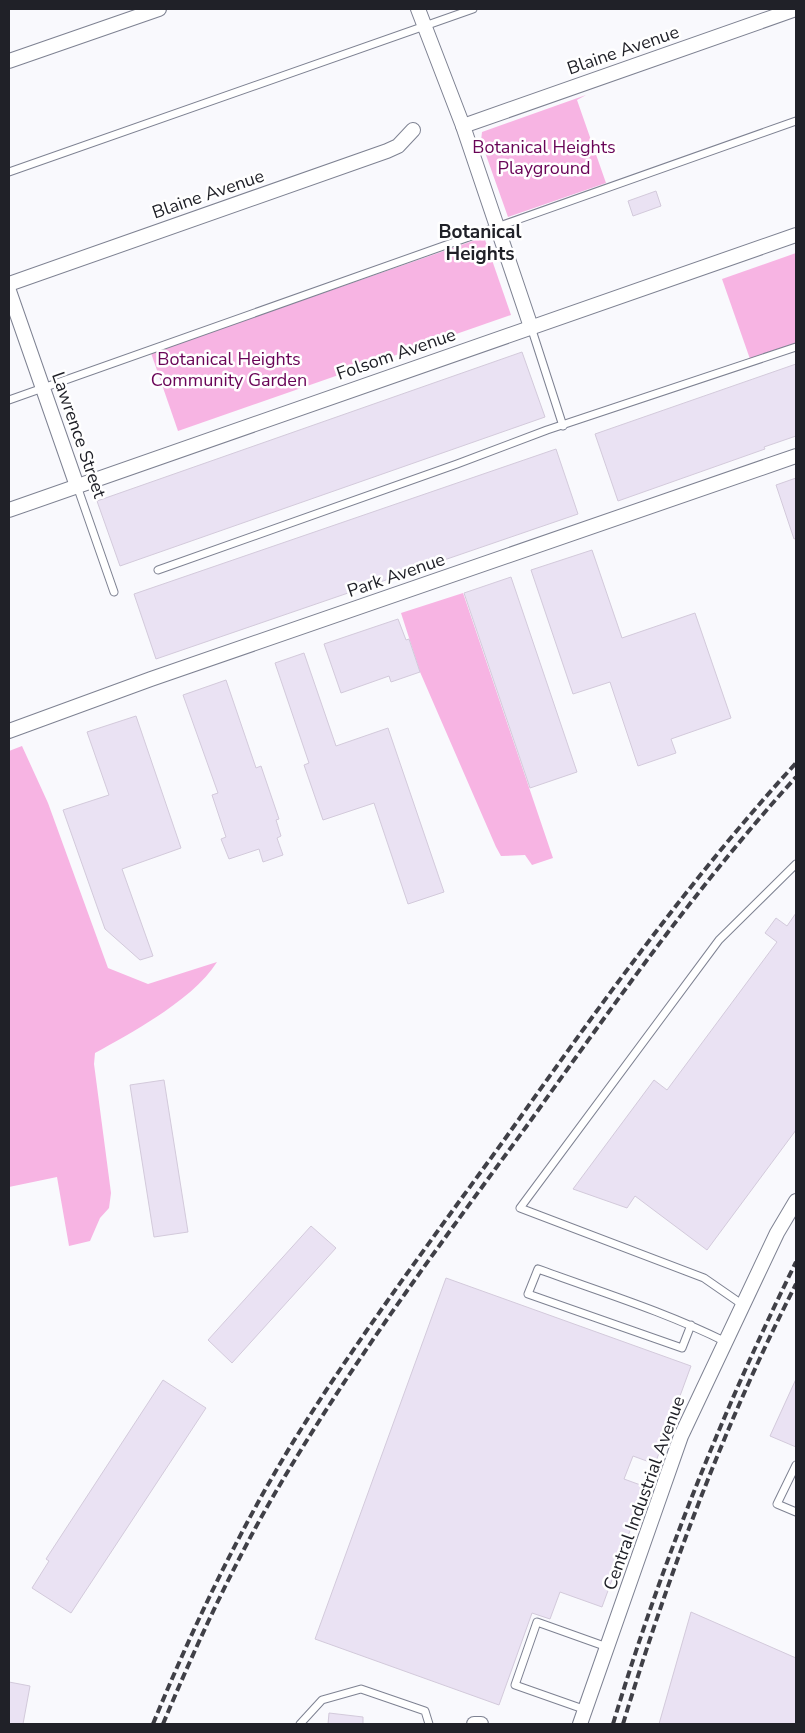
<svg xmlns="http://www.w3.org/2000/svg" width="805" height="1733" font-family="'Nunito Sans',sans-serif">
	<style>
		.green { fill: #f7b4e3 }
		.building { fill: #eae2f3; stroke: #d3cadb }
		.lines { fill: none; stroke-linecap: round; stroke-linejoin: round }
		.lane-casing { stroke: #7e8292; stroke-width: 9 }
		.street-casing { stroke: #7e8292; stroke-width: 16 }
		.lane { stroke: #fff; stroke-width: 7 }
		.street { stroke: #fff; stroke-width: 14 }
		.rail { stroke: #404047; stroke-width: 4; stroke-dasharray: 8 4; stroke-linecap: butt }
		.labels { text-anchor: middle; stroke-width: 5; stroke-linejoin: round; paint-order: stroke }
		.street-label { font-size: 18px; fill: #202128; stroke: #fff }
		.park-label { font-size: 18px; fill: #690457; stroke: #fff }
		.neighbourhood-label { font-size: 19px; font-weight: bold; fill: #202128; stroke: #fff }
	</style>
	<rect width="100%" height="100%" fill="#f9f9fd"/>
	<!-- green -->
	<g class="green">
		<polygon points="586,95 577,100 606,183 508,217 481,141 482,132"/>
		<polygon points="484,237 511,315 178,431 151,353"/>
		<polygon points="796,253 796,343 750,359 722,279"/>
		<polygon points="463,593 553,858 532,865 525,855 501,856 496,847 420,672 401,613"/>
		<path d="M 22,746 L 48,803 L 108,968 L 148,984 L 217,962 C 194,999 133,1032 95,1053 L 94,1064 L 111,1193 L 109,1208 L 100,1218 L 90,1241 L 69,1246 L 57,1177 L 9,1187 L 9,751 Z"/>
	</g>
	<!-- building -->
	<g class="building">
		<polygon points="656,191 661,206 633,216 628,201"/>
		<polygon points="522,352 545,417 120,566 97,501"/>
		<polygon points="796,364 796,436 764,447 765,449 618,501 595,434"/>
		<polygon points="556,449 578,514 156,659 134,594"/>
		<polygon points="796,478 796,538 794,539 776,485"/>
		<polygon points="592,550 622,638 695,613 731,718 671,739 676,753 638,766 610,682 573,694 531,570"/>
		<polygon points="511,577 577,772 530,788 464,593"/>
		<polygon points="398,619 406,640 409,639 420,672 391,682 389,676 341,693 324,644"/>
		<polygon points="304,653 336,746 388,728 444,892 408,904 374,803 323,820 304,765 309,763 275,663"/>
		<polygon points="226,680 256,768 261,766 279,819 276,820 281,836 277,838 283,855 263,862 259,849 229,859 221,839 226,837 212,795 218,793 183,695"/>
		<polygon points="136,716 181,848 122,869 153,956 140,960 105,929 63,810 109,795 87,732"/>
		<polygon points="796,913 796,1130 707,1250 635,1196 627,1208 573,1189 654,1080 667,1090 777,942 765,933 776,918 787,926"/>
		<polygon points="164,1080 188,1232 154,1237 130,1085"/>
		<polygon points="311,1226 336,1248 232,1363 208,1340"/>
		<polygon points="446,1278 691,1366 655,1464 633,1456 624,1479 646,1487 602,1607 560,1592 550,1619 532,1613 499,1705 315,1639"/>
		<polygon points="796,1379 796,1447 770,1436"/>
		<polygon points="163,1380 206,1408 71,1613 32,1588 49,1561 46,1559"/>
		<polygon points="691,1612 796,1658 796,1724 659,1724"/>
		<polygon points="9,1682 30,1686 23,1724 9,1724"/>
		<polygon points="329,1713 363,1717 363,1724 328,1724"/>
	</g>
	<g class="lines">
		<!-- lane casing -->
		<g class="lane-casing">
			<g id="lane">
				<polyline points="9,172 473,9"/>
				<polyline points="531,327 563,426"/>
				<polyline points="9,400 796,121"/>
				<polyline points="77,486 114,592"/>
				<polyline points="158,570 457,464 547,430 796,347"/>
				<polyline points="743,1305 704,1278 520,1208 719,940 796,864"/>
				<path d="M 691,1325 L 682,1348 L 528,1294 L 538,1269 C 601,1292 666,1312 726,1342"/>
				<polyline points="796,1465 777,1504 796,1512"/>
				<polyline points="586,1710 515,1685 537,1622 607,1647"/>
				<polyline points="300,1724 322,1700 361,1689 425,1711 429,1724"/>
			</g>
		</g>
		<!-- street casing -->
		<g class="street-casing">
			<g id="street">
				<polyline points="418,9 463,126 531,327"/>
				<polyline points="9,61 159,9"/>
				<polyline points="463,126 796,9"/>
				<polyline points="9,284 387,151 398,146 413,130"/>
				<polyline points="9,291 77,486"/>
				<polyline points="9,510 796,235"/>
				<polyline points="9,731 151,679 796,456"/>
				<polyline points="474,1724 481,1724"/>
				<polyline points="580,1724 681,1436 777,1233 796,1201"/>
			</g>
		</g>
		<!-- lane -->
		<use href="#lane" class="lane"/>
		<!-- street -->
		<use href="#street" class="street"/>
		<!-- rail -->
		<g class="rail">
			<path d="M 153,1724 C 192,1629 237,1535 290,1447 C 356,1340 433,1238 507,1136 C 598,1008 690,879 796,763"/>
			<path d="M 163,1724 C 194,1650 228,1576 267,1507 C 343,1374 436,1250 526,1127 C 612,1007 697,886 796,777"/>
			<path d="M 613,1724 C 661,1565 722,1412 796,1262"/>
			<path d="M 623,1724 C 669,1573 724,1425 796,1284"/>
		</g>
	</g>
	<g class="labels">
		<!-- street labels -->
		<g class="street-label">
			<text transform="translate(623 50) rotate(-19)" y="6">Blaine Avenue</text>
			<text transform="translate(208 194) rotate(-19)" y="6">Blaine Avenue</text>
			<text transform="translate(396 354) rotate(-19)" y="6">Folsom Avenue</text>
			<text transform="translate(79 435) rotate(71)" y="6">Lawrence Street</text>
			<text transform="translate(396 575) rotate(-19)" y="6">Park Avenue</text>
			<text transform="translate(644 1493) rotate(-70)" y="6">Central Industrial Avenue</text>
		</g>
		<!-- park labels -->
		<g class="park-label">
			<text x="544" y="153">Botanical Heights<tspan x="544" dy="21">Playground</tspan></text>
			<text x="229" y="365">Botanical Heights<tspan x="229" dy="21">Community Garden</tspan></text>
		</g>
		<!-- neighbourhood labels -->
		<g class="neighbourhood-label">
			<text x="480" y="238">Botanical<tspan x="480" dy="22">Heights</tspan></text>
		</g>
	</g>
	<!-- border -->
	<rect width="805" height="1733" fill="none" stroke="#202128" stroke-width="20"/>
</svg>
